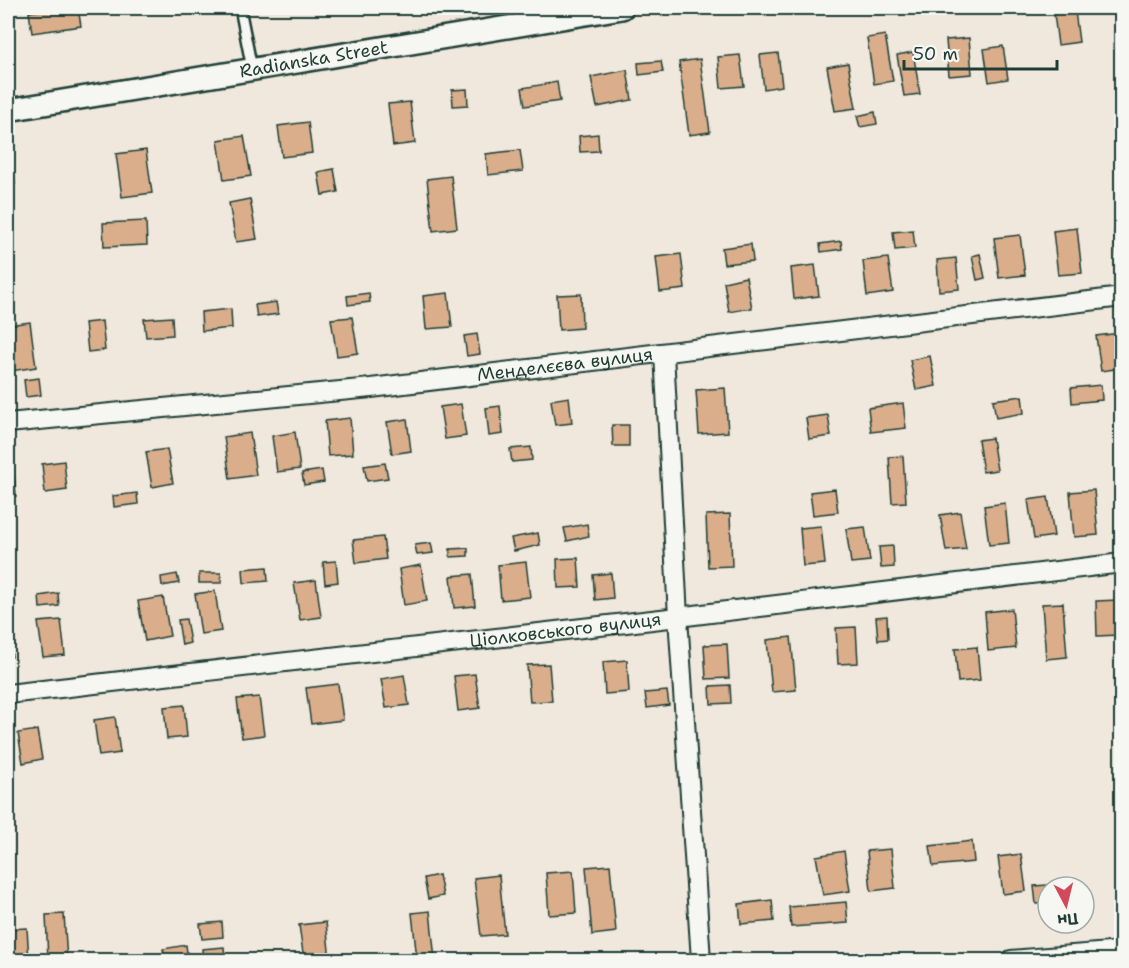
<svg xmlns="http://www.w3.org/2000/svg" width="1129" height="968" font-family="'Shantell Sans',sans-serif">
	<style>
		.building { fill: #daae8b; stroke: #1f3d34; stroke-width: 1.5 }
		.lines { fill: none; stroke-linecap: round; stroke-linejoin: round }
		.service-casing { stroke: #1f3d34; stroke-width: 14 }
		.minor-casing { stroke: #1f3d34; stroke-width: 22 }
		.tertiary-casing { stroke: #1f3d34; stroke-width: 26 }
		.service { stroke: #f6f6f2; stroke-width: 9 }
		.minor { stroke: #f6f6f2; stroke-width: 18 }
		.tertiary { stroke: #f6f6f2; stroke-width: 21 }
		.labels { text-anchor: middle; stroke-width: 4.5; stroke-linejoin: round; paint-order: stroke }
		.street-label { font-size: 18px; fill: #1f3d34; stroke: #f6f6f2 }
	</style>
	<rect width="100%" height="100%" fill="#f0e8dd"/>
	<filter id="ink" filterUnits="userSpaceOnUse"><feTurbulence type="fractalNoise" baseFrequency=".0167" numOctaves="2"/><feDisplacementMap in="SourceGraphic" scale="12" xChannelSelector="R" yChannelSelector="G"/><feConvolveMatrix kernelMatrix="1 2 1 2 8 2 1 2 1" color-interpolation-filters="sRGB"/></filter>
	<g filter="url(#ink)">
		<!-- building -->
		<g class="building">
			<polygon points="59,8 78,8 81,26 32,33 29,12"/>
			<polygon points="1075,11 1079,42 1058,45 1054,14"/>
			<polygon points="885,35 893,81 874,84 867,38"/>
			<polygon points="969,38 972,74 949,76 946,40"/>
			<polygon points="1003,46 1008,79 989,82 984,49"/>
			<polygon points="913,52 920,94 904,96 897,55"/>
			<polygon points="778,53 782,86 764,89 760,55"/>
			<polygon points="740,55 744,86 721,88 718,57"/>
			<polygon points="700,59 710,132 689,135 679,62"/>
			<polygon points="661,61 663,72 639,75 638,63"/>
			<polygon points="848,63 856,108 835,111 827,67"/>
			<polygon points="627,70 632,100 597,107 591,77"/>
			<polygon points="557,82 560,101 525,106 522,88"/>
			<polygon points="467,89 468,105 453,106 452,90"/>
			<polygon points="410,102 415,143 393,146 388,104"/>
			<polygon points="875,112 877,124 860,127 857,116"/>
			<polygon points="308,122 312,153 282,157 278,126"/>
			<polygon points="598,134 599,151 580,152 579,136"/>
			<polygon points="244,136 251,176 224,180 218,140"/>
			<polygon points="146,150 152,193 122,197 116,154"/>
			<polygon points="520,150 523,171 488,175 486,154"/>
			<polygon points="13,163 15,184 8,185 8,164"/>
			<polygon points="334,169 338,192 322,195 318,172"/>
			<polygon points="451,176 457,228 433,231 427,179"/>
			<polygon points="250,199 257,239 236,242 229,203"/>
			<polygon points="146,221 147,245 104,247 103,223"/>
			<polygon points="1077,228 1082,273 1058,275 1053,231"/>
			<polygon points="913,230 915,248 895,250 893,232"/>
			<polygon points="1122,230 1122,270 1119,271 1114,231"/>
			<polygon points="1020,235 1025,275 999,278 994,238"/>
			<polygon points="841,241 842,249 821,252 820,244"/>
			<polygon points="751,244 753,261 724,264 722,248"/>
			<polygon points="681,254 685,289 660,292 656,257"/>
			<polygon points="980,254 985,278 977,280 972,256"/>
			<polygon points="888,258 893,292 867,296 863,261"/>
			<polygon points="956,258 959,289 939,291 937,260"/>
			<polygon points="815,265 819,296 794,299 791,268"/>
			<polygon points="746,277 752,308 729,312 724,282"/>
			<polygon points="369,293 370,302 348,305 347,296"/>
			<polygon points="448,293 452,327 426,329 423,296"/>
			<polygon points="581,294 582,328 559,330 557,295"/>
			<polygon points="276,302 278,314 257,317 255,305"/>
			<polygon points="231,309 232,328 202,331 201,312"/>
			<polygon points="172,317 173,335 146,337 144,319"/>
			<polygon points="352,317 358,353 337,356 331,319"/>
			<polygon points="102,321 105,350 88,352 85,323"/>
			<polygon points="30,322 36,367 11,371 8,325"/>
			<polygon points="1120,333 1122,368 1101,371 1096,336"/>
			<polygon points="477,334 480,354 467,356 464,336"/>
			<polygon points="930,356 936,386 916,390 910,360"/>
			<polygon points="39,378 41,395 26,397 24,380"/>
			<polygon points="1101,385 1102,400 1072,403 1071,388"/>
			<polygon points="725,388 728,432 699,434 696,390"/>
			<polygon points="1022,396 1024,413 996,418 993,400"/>
			<polygon points="569,397 572,423 555,425 551,400"/>
			<polygon points="903,403 906,428 871,432 868,408"/>
			<polygon points="461,404 466,436 445,439 440,407"/>
			<polygon points="500,406 503,434 489,436 486,408"/>
			<polygon points="828,415 831,436 809,439 806,418"/>
			<polygon points="350,418 353,454 328,456 325,421"/>
			<polygon points="407,419 411,451 392,454 387,422"/>
			<polygon points="612,425 629,425 629,446 613,446"/>
			<polygon points="295,432 300,469 277,472 272,436"/>
			<polygon points="250,433 256,475 230,479 224,437"/>
			<polygon points="992,438 997,470 983,472 978,440"/>
			<polygon points="531,447 532,460 512,462 510,449"/>
			<polygon points="167,449 173,483 152,487 146,452"/>
			<polygon points="903,456 906,502 892,503 889,457"/>
			<polygon points="8,461 13,461 16,496 8,497"/>
			<polygon points="64,461 67,490 45,493 42,464"/>
			<polygon points="385,463 388,478 367,481 364,466"/>
			<polygon points="322,470 324,482 304,485 302,473"/>
			<polygon points="835,489 838,512 813,515 810,492"/>
			<polygon points="1094,490 1098,535 1074,537 1070,492"/>
			<polygon points="137,493 138,504 114,507 113,496"/>
			<polygon points="1048,497 1054,536 1034,539 1028,500"/>
			<polygon points="1005,503 1009,543 989,545 984,506"/>
			<polygon points="960,512 966,549 946,551 940,515"/>
			<polygon points="730,514 732,566 708,567 706,515"/>
			<polygon points="587,524 589,536 567,541 564,528"/>
			<polygon points="821,526 825,564 803,566 800,528"/>
			<polygon points="865,527 870,561 851,563 846,529"/>
			<polygon points="538,533 540,545 514,551 511,538"/>
			<polygon points="383,537 386,559 356,563 353,540"/>
			<polygon points="431,543 433,553 417,555 415,545"/>
			<polygon points="893,546 894,567 881,568 879,547"/>
			<polygon points="468,548 468,556 450,557 450,549"/>
			<polygon points="578,558 580,587 558,588 557,559"/>
			<polygon points="336,561 338,582 325,584 323,562"/>
			<polygon points="526,562 530,597 501,600 498,565"/>
			<polygon points="421,565 427,601 404,605 399,569"/>
			<polygon points="267,567 268,581 244,583 243,569"/>
			<rect x="199" y="573" width="22" height="10"/>
			<polygon points="611,573 613,598 595,600 593,575"/>
			<polygon points="177,574 179,583 162,586 161,577"/>
			<polygon points="472,574 475,606 454,608 451,576"/>
			<polygon points="316,580 321,617 300,620 294,583"/>
			<polygon points="215,591 221,631 201,634 195,594"/>
			<polygon points="58,593 59,606 40,608 39,596"/>
			<polygon points="163,597 170,636 145,641 138,601"/>
			<polygon points="1118,600 1119,635 1097,636 1096,601"/>
			<polygon points="1063,603 1067,657 1046,659 1042,604"/>
			<polygon points="1012,609 1016,648 988,651 985,612"/>
			<polygon points="887,616 888,639 878,640 876,617"/>
			<polygon points="186,619 190,643 182,645 178,620"/>
			<polygon points="61,620 65,655 43,657 38,622"/>
			<polygon points="856,627 858,663 838,664 836,628"/>
			<polygon points="8,629 12,657 8,658"/>
			<polygon points="791,637 796,690 772,692 767,640"/>
			<polygon points="727,644 729,678 706,679 704,645"/>
			<polygon points="977,647 980,680 958,682 955,649"/>
			<polygon points="627,660 629,692 605,694 603,662"/>
			<polygon points="549,664 552,701 530,702 527,665"/>
			<polygon points="475,674 480,708 458,711 454,676"/>
			<polygon points="404,675 409,705 386,708 381,679"/>
			<polygon points="338,684 343,720 311,724 306,688"/>
			<polygon points="730,685 731,703 711,704 710,686"/>
			<polygon points="667,691 669,705 647,708 645,693"/>
			<polygon points="259,697 264,735 242,738 237,699"/>
			<polygon points="184,705 187,737 167,739 164,707"/>
			<polygon points="115,717 120,753 99,756 94,720"/>
			<polygon points="37,730 42,759 23,763 18,733"/>
			<polygon points="972,841 974,862 933,866 930,846"/>
			<polygon points="891,849 895,888 871,891 867,851"/>
			<polygon points="844,851 850,891 823,895 816,856"/>
			<polygon points="1021,854 1026,891 1003,894 998,857"/>
			<polygon points="610,865 616,932 592,935 586,867"/>
			<polygon points="573,871 576,913 549,915 546,873"/>
			<polygon points="439,875 443,896 428,899 424,878"/>
			<polygon points="499,875 505,934 481,936 474,878"/>
			<polygon points="1048,885 1048,903 1036,904 1034,886"/>
			<polygon points="772,900 774,921 741,924 739,904"/>
			<polygon points="846,902 848,923 791,927 789,907"/>
			<polygon points="430,911 435,960 417,960 412,913"/>
			<polygon points="64,914 67,960 48,960 46,915"/>
			<polygon points="222,922 223,937 202,939 200,924"/>
			<polygon points="326,922 330,960 304,960 299,925"/>
			<polygon points="27,928 29,960 9,960 8,929"/>
			<polygon points="186,945 188,960 165,960 163,949"/>
			<polygon points="224,947 225,960 203,960 202,949"/>
		</g>
		<g class="lines">
			<!-- service casing -->
			<g class="service-casing">
				<polyline id="service" points="240,8 252,69"/>
			</g>
			<!-- minor casing -->
			<g class="minor-casing">
				<g id="minor">
					<polyline points="664,353 678,617 701,960"/>
					<path id="s1" d="M 8,423 L 371,388 L 1122,297"/>
					<path id="s2" d="M 8,694 L 678,617 L 1122,563"/>
					<polyline points="1011,960 1122,951"/>
				</g>
			</g>
			<!-- tertiary casing -->
			<g class="tertiary-casing">
				<g id="tertiary">
					<path id="s3" d="M 8,110 L 622,8"/>
				</g>
			</g>
			<!-- service -->
			<use href="#service" class="service"/>
			<!-- minor -->
			<use href="#minor" class="minor"/>
			<!-- tertiary -->
			<use href="#tertiary" class="tertiary"/>
		</g>
	</g>
	<g class="labels">
		<!-- street labels -->
		<g class="street-label">
			<text dy="6" stroke="none"><textPath href="#s3" startOffset="310">Radianska Street</textPath></text>
			<text dy="6" stroke="none"><textPath href="#s1" startOffset="560">Менделєєва вулиця</textPath></text>
			<text dy="6" stroke="none"><textPath href="#s2" startOffset="561">Ціолковського вулиця</textPath></text>
		</g>
	</g>
	<!-- margin -->
	<rect width="1129" height="968" fill="none" stroke="#f6f6f2" stroke-width="30"/>
	<rect x="15" y="15" width="1099" height="938" fill="none" stroke="#1f3d34" stroke-width="2" filter="url(#ink)"/>
	<!-- north arrow -->
	<g transform="translate(1066 905) rotate(173)"><circle r="28" fill="#f6f6f2" stroke="#a0aca6" stroke-width="1.5"/>
	<path d="M0-4.5L10 22L0 15L-10 22Z" fill="#d1495b"/>
	<text y="-9" font-size="16" font-weight="bold" text-anchor="middle" fill="#1f3d34">Пн</text>
	</g>
	<!-- scale -->
	<path d="M904 60v9h153v-9" fill="none" stroke="#1f3d34" stroke-width="3"/>
	<text x="913" y="60" font-size="18" fill="#1f3d34" stroke="#f6f6f2" stroke-width="4.5" paint-order="stroke">50 m</text>
</svg>
